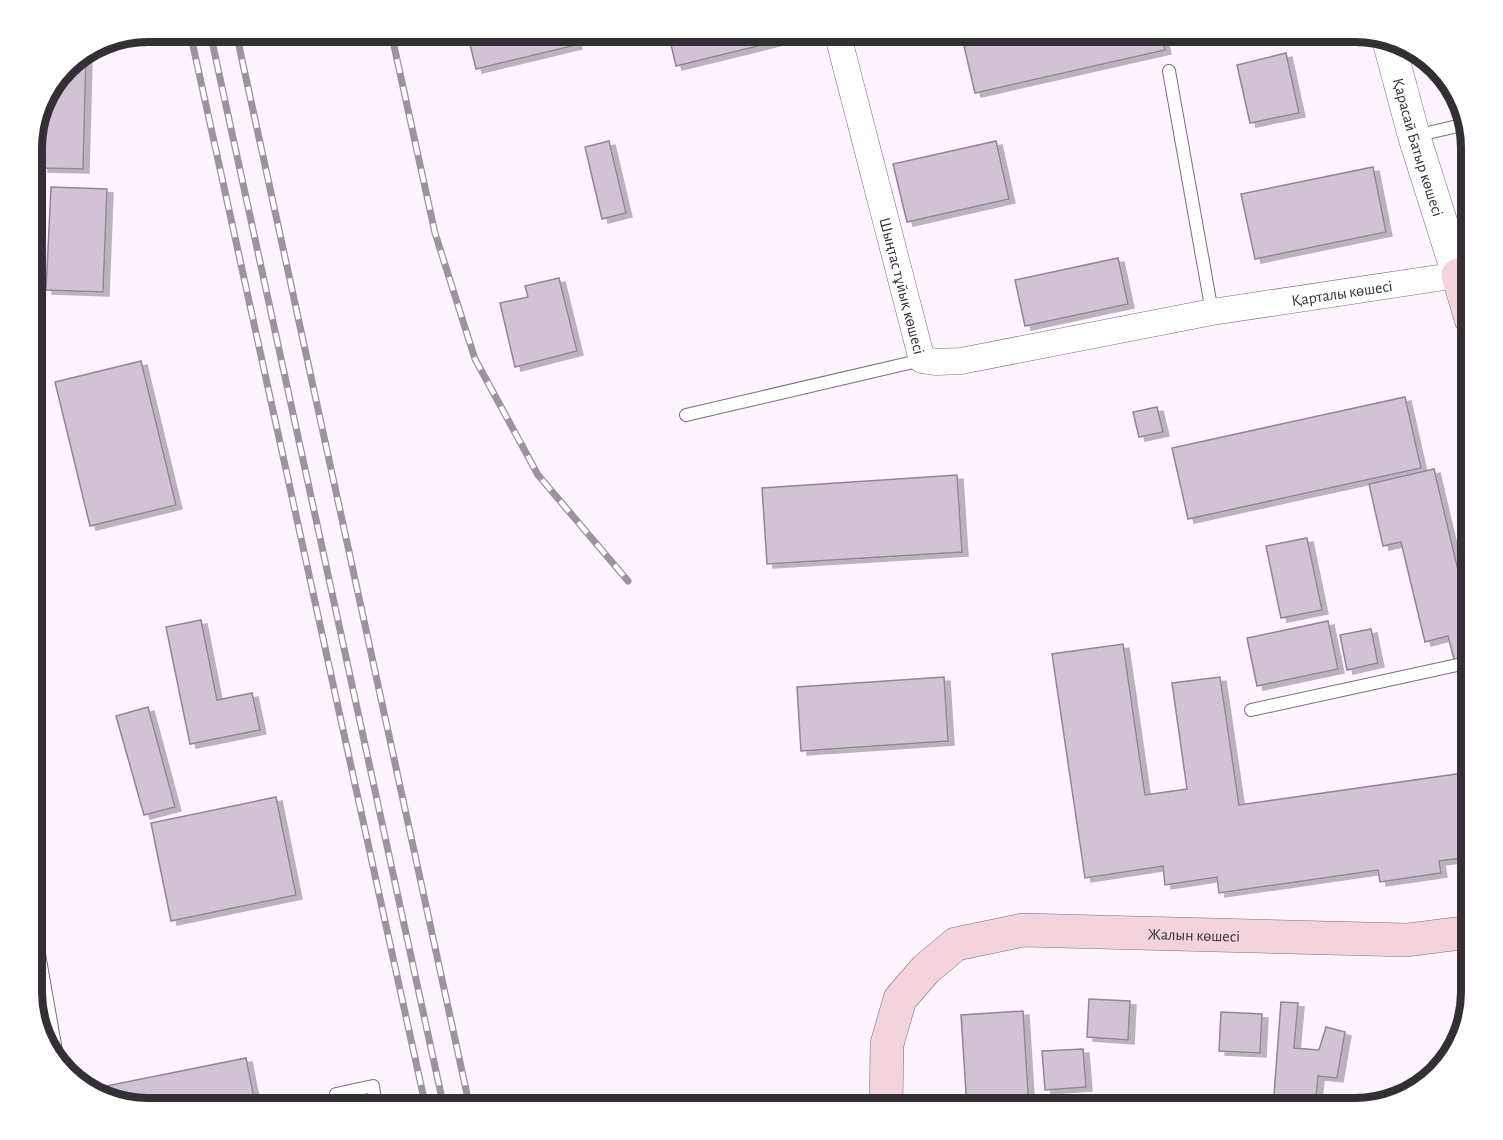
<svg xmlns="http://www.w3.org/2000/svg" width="1503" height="1140" font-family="'Alegreya Sans',sans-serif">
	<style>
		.building { fill: #d1c3d4; stroke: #928595; stroke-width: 1.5; filter: url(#shadow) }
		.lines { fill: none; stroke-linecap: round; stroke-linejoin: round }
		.service-casing { stroke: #7b6e7d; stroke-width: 14 }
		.minor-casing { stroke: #7b6e7d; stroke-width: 27 }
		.tertiary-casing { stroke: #7b6e7d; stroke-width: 33 }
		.secondary-casing { stroke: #7b6e7d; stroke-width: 34 }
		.service { stroke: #fff; stroke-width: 12 }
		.minor { stroke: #fff; stroke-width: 26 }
		.tertiary { stroke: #fff; stroke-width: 32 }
		.secondary { stroke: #f3d3dc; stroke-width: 33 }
		.rail-casing { stroke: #9c949d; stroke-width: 7 }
		.rail { stroke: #fff; stroke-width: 4.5; stroke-dasharray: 14; stroke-linecap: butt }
		.labels { text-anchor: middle; stroke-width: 6; stroke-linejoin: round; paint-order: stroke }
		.street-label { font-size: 16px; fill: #342e35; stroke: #fff }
		.rim { fill: none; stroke: #342e35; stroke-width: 8 }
	</style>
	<defs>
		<filter id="shadow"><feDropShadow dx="6" dy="4" stdDeviation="0" flood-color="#0004"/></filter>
	</defs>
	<rect width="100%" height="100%" fill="#fdf4ff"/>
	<!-- building -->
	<g class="building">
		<polygon points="467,32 573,32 576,45 476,69"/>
		<polygon points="668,32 775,32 778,41 676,66"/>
		<polygon points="1029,32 1161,32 1165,50 975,93 964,46"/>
		<polygon points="1286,53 1299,113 1250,123 1237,65"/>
		<polygon points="86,55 83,169 42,168 44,96 71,61"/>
		<polygon points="609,141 626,213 602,219 585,147"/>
		<polygon points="996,141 1009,199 907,222 893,164"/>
		<polygon points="1373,167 1386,232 1255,259 1241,194"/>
		<polygon points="51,187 107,189 103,292 46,290"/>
		<polygon points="1118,258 1128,304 1025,326 1015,280"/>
		<polygon points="559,278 577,351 515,367 500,303 528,297 525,286"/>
		<polygon points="141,361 176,505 90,526 55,382"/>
		<polygon points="1405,397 1421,468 1188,519 1172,448"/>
		<polygon points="1157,407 1163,432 1139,437 1133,412"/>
		<polygon points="1434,469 1471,625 1471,659 1455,663 1448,636 1425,642 1401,542 1383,546 1369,484"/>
		<polygon points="957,475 962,552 767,564 762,488"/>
		<polygon points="1307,538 1322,610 1281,618 1266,546"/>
		<polygon points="201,620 217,700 252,693 260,730 190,744 166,627"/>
		<polygon points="1328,621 1338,669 1257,686 1247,638"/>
		<polygon points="1371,629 1378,663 1347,670 1340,635"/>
		<polygon points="1123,644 1145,795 1187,789 1172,683 1220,677 1239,805 1470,772 1464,733 1471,731 1471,857 1439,861 1441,873 1380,882 1378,870 1219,893 1217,877 1165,885 1163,866 1085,878 1052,654"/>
		<polygon points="944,677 948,741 801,751 797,687"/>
		<polygon points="148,707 175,807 144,815 116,716"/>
		<polygon points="276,797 296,895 171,921 151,823"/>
		<polygon points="1089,999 1130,1001 1128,1040 1087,1037"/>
		<polygon points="1281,1002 1298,1003 1294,1048 1319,1050 1326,1027 1345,1032 1337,1078 1318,1076 1315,1108 1273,1108"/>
		<polygon points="1023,1011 1029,1108 967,1108 961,1015"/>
		<polygon points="1221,1012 1262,1014 1260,1053 1219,1051"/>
		<polygon points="1083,1049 1086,1087 1045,1090 1042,1051"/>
		<polygon points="246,1058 256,1108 147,1108 102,1093 101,1087"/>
	</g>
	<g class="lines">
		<!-- service casing -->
		<g class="service-casing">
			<g id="service">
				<polyline points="1169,71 1212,312"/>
				<polyline points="1415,136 1466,124"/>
				<polyline points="686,415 922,360"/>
				<polyline points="1251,710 1471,662"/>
				<polyline points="32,914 58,1062"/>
				<polyline points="338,1108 336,1094 373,1086 376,1108"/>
			</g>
		</g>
		<!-- minor casing -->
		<g class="minor-casing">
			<g id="minor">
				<path id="s1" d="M 837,32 L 922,360 L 937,362 L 961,361 L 1212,312 L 1458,275"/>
			</g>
		</g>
		<!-- tertiary casing -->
		<g class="tertiary-casing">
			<g id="tertiary">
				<path id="s2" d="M 1389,43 L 1414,136 L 1458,275"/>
			</g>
		</g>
		<!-- secondary casing -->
		<g class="secondary-casing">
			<g id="secondary">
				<polyline points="1471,273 1458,275 1471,319"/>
				<path id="s3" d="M 886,1108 L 887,1044 L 900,999 L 926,969 L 956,944 L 1023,930 L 1407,940 L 1462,933 L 1471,929"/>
			</g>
		</g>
		<!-- service -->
		<use href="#service" class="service"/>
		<!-- minor -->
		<use href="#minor" class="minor"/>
		<!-- tertiary -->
		<use href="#tertiary" class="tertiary"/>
		<!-- secondary -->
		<use href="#secondary" class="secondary"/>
		<!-- rail casing -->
		<g class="rail-casing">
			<g id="rail">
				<polyline points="190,32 426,1108"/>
				<polyline points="210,32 444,1108"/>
				<polyline points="236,32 470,1108"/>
				<polyline points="391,32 435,233 475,359 538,475 628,581"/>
			</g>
		</g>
		<!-- rail -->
		<use href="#rail" class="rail"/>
	</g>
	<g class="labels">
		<!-- street labels -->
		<g class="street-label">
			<text dy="6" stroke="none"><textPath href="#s2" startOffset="108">Қарасай Батыр көшесі</textPath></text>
			<text dy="6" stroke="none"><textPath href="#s1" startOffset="262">Шыңтас тұйық көшесі</textPath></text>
			<text dy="6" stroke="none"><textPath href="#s1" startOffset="765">Қарталы көшесі</textPath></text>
			<text dy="6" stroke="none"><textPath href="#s3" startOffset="429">Жалын көшесі</textPath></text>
		</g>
	</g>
	<!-- crop -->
	<path d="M0 0H1503V1140H0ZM148 42H1355A106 106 0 0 1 1461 148V992A106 106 0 0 1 1355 1098H148A106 106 0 0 1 42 992V148A106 106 0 0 1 148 42Z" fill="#fff" fill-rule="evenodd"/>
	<path class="rim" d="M148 42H1355A106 106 0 0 1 1461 148V992A106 106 0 0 1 1355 1098H148A106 106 0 0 1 42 992V148A106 106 0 0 1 148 42Z"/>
</svg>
